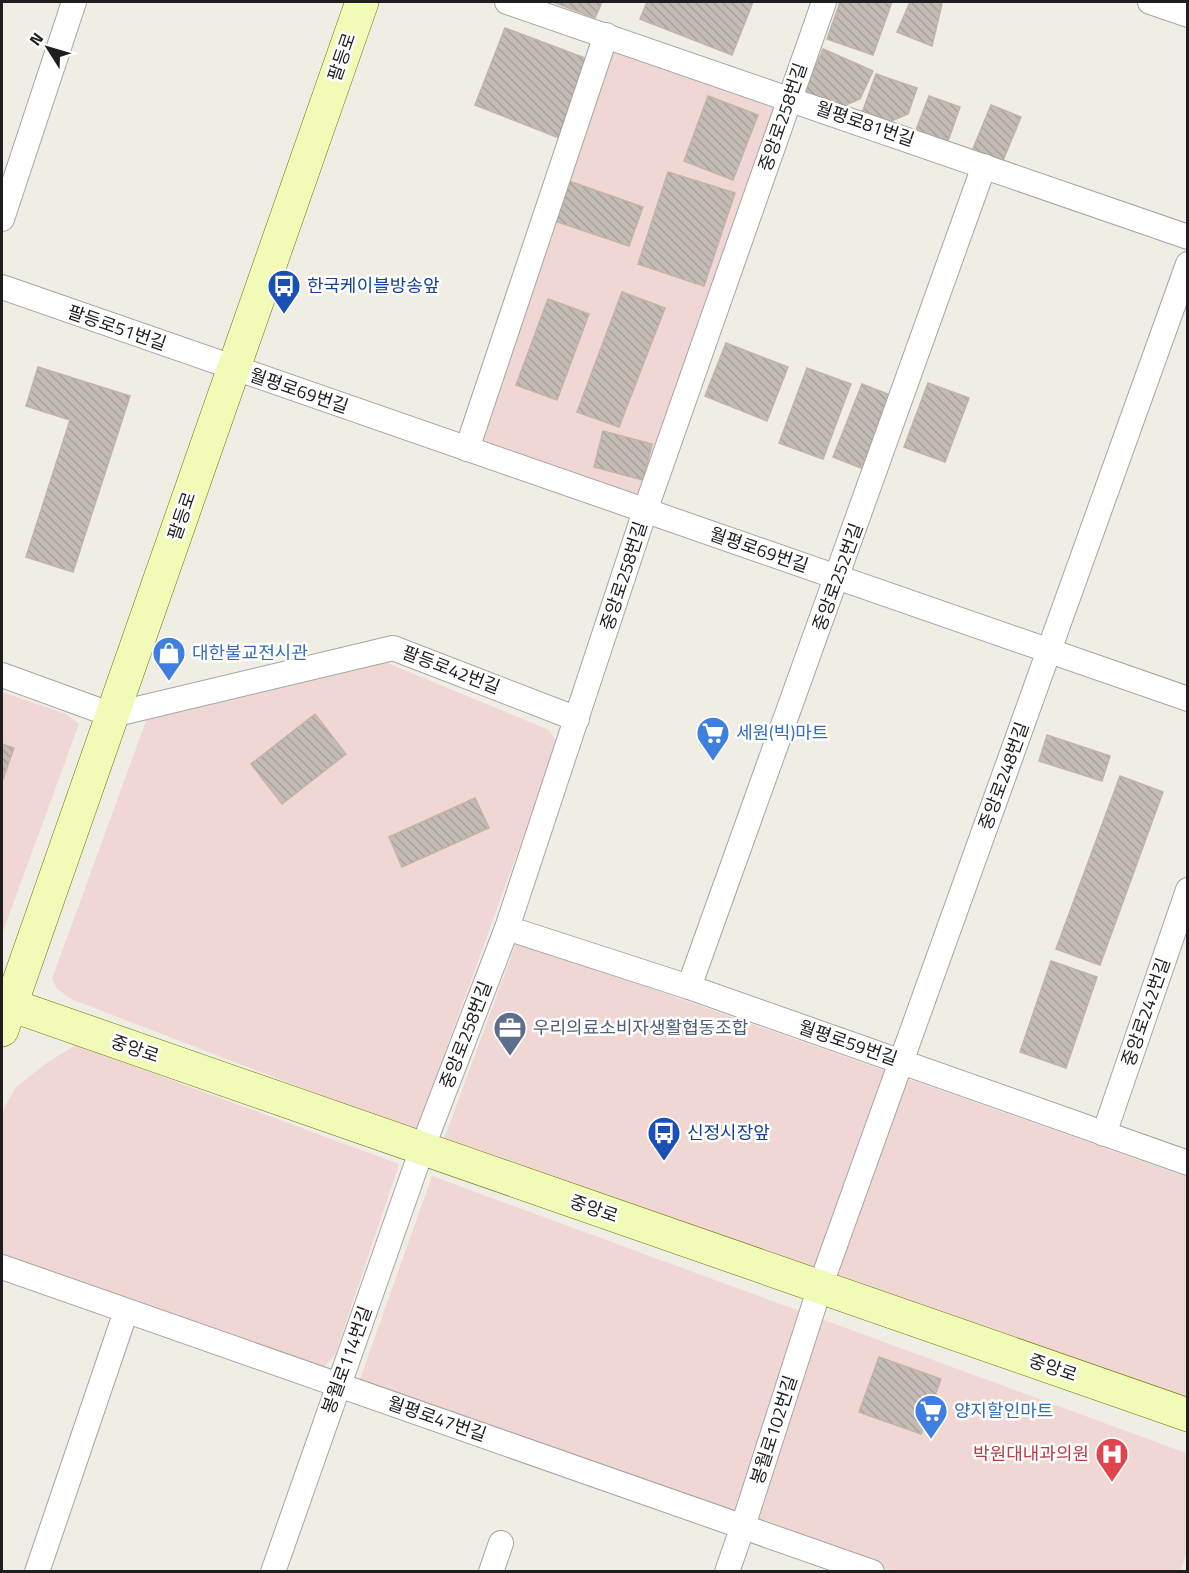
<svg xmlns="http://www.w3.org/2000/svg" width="1189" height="1573" font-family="'Titillium Web','Noto Sans KR',sans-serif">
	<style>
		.commercial { fill: #f1d7d3 }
		.building { fill: url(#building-back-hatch); stroke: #c1b4a6; stroke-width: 1.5 }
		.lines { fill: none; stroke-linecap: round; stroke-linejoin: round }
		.minor-casing { stroke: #a5a5a5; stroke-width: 26 }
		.secondary-casing { stroke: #627803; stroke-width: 34 }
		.minor { stroke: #fff; stroke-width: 24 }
		.secondary { stroke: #f2fab7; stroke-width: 33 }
		.labels { text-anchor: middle; stroke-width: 5; stroke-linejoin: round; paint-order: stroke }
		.street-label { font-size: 18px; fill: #1e1e1e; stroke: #fff }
		.transit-label { font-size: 18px; fill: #164399; stroke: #fff; text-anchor: start }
		.shop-label { font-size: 18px; fill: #366cbe; stroke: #fff; text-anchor: start }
		.service-label { font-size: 18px; fill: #4e5e75; stroke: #fff; text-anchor: start }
		.health-label { font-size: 18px; fill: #be3a42; stroke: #fff; text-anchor: end }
	</style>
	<defs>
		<pattern id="building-back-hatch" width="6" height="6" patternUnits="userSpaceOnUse" patternTransform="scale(1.5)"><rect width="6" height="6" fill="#c4bcb4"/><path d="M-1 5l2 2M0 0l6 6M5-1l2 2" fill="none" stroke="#a8a19a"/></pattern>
	</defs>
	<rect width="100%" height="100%" fill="#efede4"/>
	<!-- commercial -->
	<g class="commercial">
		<polygon points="612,49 776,103 643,480 640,498 479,441"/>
		<polygon points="385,662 549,730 557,743 416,1132 71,999 57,989 52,979 150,710"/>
		<polygon points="2,692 66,714 79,724 2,934"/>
		<polygon points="516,943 567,959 1187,1177 1187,1399 443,1142"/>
		<polygon points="76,1045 399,1164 335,1355 322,1369 2,1254 2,1116 5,1106 16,1087 48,1062"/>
		<polygon points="432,1176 1186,1453 1188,1455 1187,1552 1180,1571 893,1571 359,1382"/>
	</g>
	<!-- building -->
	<g class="building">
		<polygon points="553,2 602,2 595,18"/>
		<polygon points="647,2 753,2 732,55 640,19"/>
		<polygon points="840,2 892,2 873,55 827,39"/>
		<polygon points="910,2 935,2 942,4 932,46 897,32"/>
		<polygon points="505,28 590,60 559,138 475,105"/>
		<polygon points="823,49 873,71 860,99 839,108 804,93"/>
		<polygon points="876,74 917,88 908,114 889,122 862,113"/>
		<polygon points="708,96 758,115 733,180 684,161"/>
		<polygon points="929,96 960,107 948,141 916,130"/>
		<polygon points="991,105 1021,117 1002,163 972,151"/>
		<polygon points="668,172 735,193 704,286 638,264"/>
		<polygon points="566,180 643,207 629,246 552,220"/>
		<polygon points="622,292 665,308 619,427 577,412"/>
		<polygon points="548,299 589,314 557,400 516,385"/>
		<polygon points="726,343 788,367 767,421 705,396"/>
		<polygon points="38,367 130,396 73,572 26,557 70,420 26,406"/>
		<polygon points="807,368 851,384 823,459 779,443"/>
		<polygon points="928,383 969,398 945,462 904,447"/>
		<polygon points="862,384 890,395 861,468 833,457"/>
		<polygon points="603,431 652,444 643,480 594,467"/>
		<polygon points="315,714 346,754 282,804 251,764"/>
		<polygon points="1047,735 1110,756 1102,781 1039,761"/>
		<polygon points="2,744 14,748 2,782"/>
		<polygon points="1120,776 1163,792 1100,965 1056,949"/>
		<polygon points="475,798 489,828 402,867 389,837"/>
		<polygon points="1051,961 1097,977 1066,1068 1020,1052"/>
		<polygon points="879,1357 941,1379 921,1434 859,1412"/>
	</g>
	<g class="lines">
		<!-- minor casing -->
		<g class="minor-casing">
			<g id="minor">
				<polyline points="507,2 1188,237"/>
				<polyline points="1150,2 1188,15"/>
				<polyline points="2,219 74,2"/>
				<polyline points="2,287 1188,699"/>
				<polyline points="467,449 606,35"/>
				<polyline points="2,675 112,715 393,648 577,719"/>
				<polyline points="507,928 689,987 1188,1163"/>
				<polyline points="689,987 984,166"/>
				<polyline points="1104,1134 1188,890"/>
				<polyline points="2,1267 872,1572"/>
				<polyline points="37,1572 126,1311"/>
				<polyline points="273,1572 422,1149 507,928 645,511 824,2"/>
				<polyline points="491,1572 501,1543"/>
				<polyline points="727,1572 743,1526 820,1287 1188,264"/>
			</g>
		</g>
		<!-- secondary casing -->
		<g class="secondary-casing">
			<g id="secondary">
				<polyline points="2,1002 1188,1415"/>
				<polyline points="2,1030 362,2"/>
			</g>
		</g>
		<!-- minor -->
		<use href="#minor" class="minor"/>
		<!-- secondary -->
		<use href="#secondary" class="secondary"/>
	</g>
	<!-- icons -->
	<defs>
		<g id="bus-pin" transform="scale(1.725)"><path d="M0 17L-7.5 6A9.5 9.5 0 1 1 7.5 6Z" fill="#1a4fb4" stroke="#fff"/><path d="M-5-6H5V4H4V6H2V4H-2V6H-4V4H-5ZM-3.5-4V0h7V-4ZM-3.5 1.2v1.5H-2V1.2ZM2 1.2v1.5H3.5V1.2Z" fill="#fff"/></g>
		<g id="shop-pin" transform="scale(1.725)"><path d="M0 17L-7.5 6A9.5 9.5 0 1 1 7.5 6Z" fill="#3f7fe0" stroke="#fff"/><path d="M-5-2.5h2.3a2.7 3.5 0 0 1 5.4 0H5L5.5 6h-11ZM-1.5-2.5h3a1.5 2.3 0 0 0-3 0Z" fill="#fff"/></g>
		<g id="supermarket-pin" transform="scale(1.725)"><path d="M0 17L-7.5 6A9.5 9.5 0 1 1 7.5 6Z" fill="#3f7fe0" stroke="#fff"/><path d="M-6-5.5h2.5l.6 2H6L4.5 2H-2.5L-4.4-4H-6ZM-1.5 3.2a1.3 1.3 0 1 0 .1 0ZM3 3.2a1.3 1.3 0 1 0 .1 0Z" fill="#fff"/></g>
		<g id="office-pin" transform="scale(1.725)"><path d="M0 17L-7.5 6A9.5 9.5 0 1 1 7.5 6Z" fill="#5c6f8a" stroke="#fff"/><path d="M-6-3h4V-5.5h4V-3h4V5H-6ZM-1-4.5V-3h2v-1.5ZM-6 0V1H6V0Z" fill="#fff"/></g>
		<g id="hospital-pin" transform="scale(1.725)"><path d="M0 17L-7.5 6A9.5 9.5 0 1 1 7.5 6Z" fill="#e0444e" stroke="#fff"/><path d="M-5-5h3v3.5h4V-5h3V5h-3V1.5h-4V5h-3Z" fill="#fff"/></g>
	</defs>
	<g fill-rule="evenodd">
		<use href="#bus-pin" x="284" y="286"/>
		<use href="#shop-pin" x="169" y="653"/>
		<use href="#supermarket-pin" x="713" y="733"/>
		<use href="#office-pin" x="510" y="1028"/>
		<use href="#bus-pin" x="664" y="1133"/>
		<use href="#supermarket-pin" x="931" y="1411"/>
		<use href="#hospital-pin" x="1112" y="1454"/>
	</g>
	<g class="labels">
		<!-- street labels -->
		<g class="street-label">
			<text transform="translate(342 57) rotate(-71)" y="6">팔등로</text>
			<text transform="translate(783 117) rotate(-71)" y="6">중앙로258번길</text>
			<text transform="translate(865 124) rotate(19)" y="6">월평로81번길</text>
			<text transform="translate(117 328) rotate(19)" y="6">팔등로51번길</text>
			<text transform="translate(299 391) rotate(19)" y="6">월평로69번길</text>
			<text transform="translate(182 516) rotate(-71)" y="6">팔등로</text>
			<text transform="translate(759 550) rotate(19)" y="6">월평로69번길</text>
			<text transform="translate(624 576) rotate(-72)" y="6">중앙로258번길</text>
			<text transform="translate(838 577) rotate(-70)" y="6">중앙로252번길</text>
			<text transform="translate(451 670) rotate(21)" y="6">팔등로42번길</text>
			<text transform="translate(1004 776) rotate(-70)" y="6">중앙로248번길</text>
			<text transform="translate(1146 1012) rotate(-71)" y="6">중앙로242번길</text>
			<text transform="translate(466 1035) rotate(-69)" y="6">중앙로258번길</text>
			<text transform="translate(848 1043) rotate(19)" y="6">월평로59번길</text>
			<text transform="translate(135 1049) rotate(19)" y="6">중앙로</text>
			<text transform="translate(594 1209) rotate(19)" y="6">중앙로</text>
			<text transform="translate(347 1360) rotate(-70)" y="6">봉월로114번길</text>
			<text transform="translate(1053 1368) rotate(19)" y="6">중앙로</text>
			<text transform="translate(437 1419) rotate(19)" y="6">월평로47번길</text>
			<text transform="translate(774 1430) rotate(-72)" y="6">봉월로102번길</text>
		</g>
		<!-- transit labels -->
		<g class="transit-label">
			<text x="307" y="292">한국케이블방송앞</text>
			<text x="687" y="1139">신정시장앞</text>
		</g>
		<!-- shop labels -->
		<g class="shop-label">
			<text x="192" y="659">대한불교전시관</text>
			<text x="736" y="739">세원(빅)마트</text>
			<text x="954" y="1417">양지할인마트</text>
		</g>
		<!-- service labels -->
		<g class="service-label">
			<text x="533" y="1034">우리의료소비자생활협동조합</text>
		</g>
		<!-- health labels -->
		<g class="health-label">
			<text x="1089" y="1460">박원대내과의원</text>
		</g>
	</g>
	<!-- border -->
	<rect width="1189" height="1573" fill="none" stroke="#1e1e1e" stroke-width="6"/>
	<!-- north arrow -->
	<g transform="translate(48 48) rotate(307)" stroke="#ffffff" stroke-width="4.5" paint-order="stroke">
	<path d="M0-4.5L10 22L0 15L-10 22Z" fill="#1e1e1e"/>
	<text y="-9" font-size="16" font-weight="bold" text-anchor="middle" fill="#1e1e1e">N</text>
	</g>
</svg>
